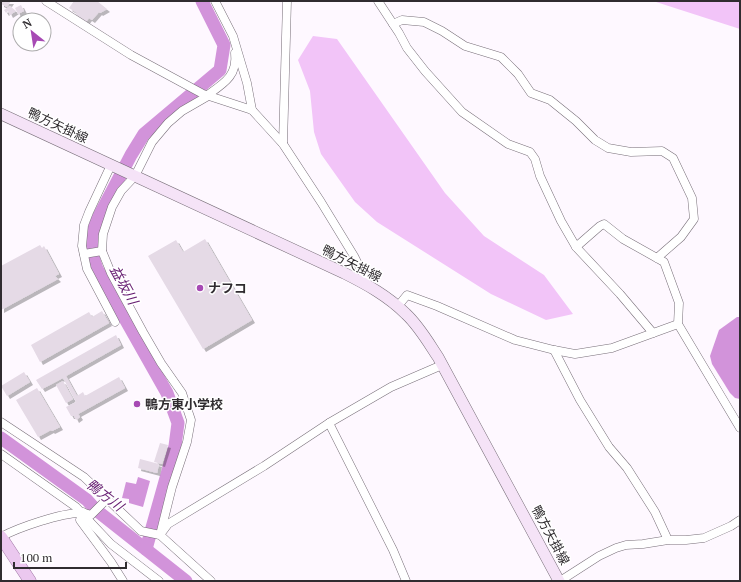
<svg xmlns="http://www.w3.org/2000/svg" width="741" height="582" font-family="'PT Serif','Noto Sans JP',serif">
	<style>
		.green { fill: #f2c4f8 }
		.water { fill: #d293da }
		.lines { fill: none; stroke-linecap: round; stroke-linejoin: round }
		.river { stroke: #d293da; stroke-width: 13 }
		.building { fill: #e5dae6; filter: url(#shadow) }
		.minor-casing { stroke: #786f79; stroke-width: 9 }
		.secondary-casing { stroke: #786f79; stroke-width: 12 }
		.primary-casing { stroke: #a179a6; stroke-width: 13 }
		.minor { stroke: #fff; stroke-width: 8 }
		.secondary { stroke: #f5e3f7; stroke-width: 11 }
		.primary { stroke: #ebc8ef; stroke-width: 12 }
		.poi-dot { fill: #a74ab4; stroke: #fff; stroke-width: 1.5 }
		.labels { text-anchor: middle; stroke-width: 3; stroke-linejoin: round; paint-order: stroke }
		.street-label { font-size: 13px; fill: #302c30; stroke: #fff }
		.poi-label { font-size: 13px; font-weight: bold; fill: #302c30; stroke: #fff; text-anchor: start }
		.water-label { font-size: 14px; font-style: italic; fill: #651b70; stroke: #fff }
	</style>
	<defs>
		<filter id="shadow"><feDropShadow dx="3" dy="3" stdDeviation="0" flood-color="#0004"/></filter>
	</defs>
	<rect width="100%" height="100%" fill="#fef8ff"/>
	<!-- green -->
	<g class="green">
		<polygon points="653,1 740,1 740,29"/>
		<polygon points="313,36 337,39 445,193 484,236 544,275 573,314 546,320 491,294 377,222 355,202 321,154 314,132 310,91 298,60"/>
	</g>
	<!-- water -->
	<g class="water">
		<polygon points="737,317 740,317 740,399 735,398 730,393 712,364 710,356 719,330"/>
		<polygon points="138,477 150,481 143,507 129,503 129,499 122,498 126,482 136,484"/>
	</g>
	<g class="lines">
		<!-- river -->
		<g class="river">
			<polyline points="1,438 87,500 96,510 186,581"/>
			<polyline points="146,549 175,446 178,423 167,393 97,269 93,257 92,235 97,220 131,155 144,134 220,70 224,45 202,1"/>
		</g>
	</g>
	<!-- building -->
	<g class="building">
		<polygon points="1,1 11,1 7,7 1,4"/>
		<polygon points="74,1 97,1 107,9 100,13 99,12 92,20 89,18 86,22 75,17 77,13 69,8"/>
		<polygon points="21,5 24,11 18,14 15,8"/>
		<polygon points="10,6 16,11 10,15 8,11 6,13 4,10"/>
		<polygon points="205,239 252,320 203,349 148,256 176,240 183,252"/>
		<polygon points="40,245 42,248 44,246 59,274 55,276 58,279 1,310 1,266"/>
		<polygon points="102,311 109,323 40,362 31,345 89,312 92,317"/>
		<polygon points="116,335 121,345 66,376 77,396 83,392 85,396 119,377 125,388 78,414 80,417 76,420 74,416 71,416 66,407 76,402 63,378 42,389 36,380"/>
		<polygon points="24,372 30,382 7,396 1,386"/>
		<polygon points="63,381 73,399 66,403 56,385"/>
		<polygon points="37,388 60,427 52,431 51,430 38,437 16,400"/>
		<polygon points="160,443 168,445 162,464 154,462"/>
		<polygon points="140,459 159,464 157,473 138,468"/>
	</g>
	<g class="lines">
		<!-- minor casing -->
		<g class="minor-casing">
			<g id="minor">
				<polyline points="46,1 131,55 203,94 252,110 283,144 321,202 354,256 369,286"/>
				<polyline points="215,1 233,36 247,83 252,110"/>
				<polyline points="378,1 399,33 407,48 425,71 462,112 508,144 530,152 535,159 540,176 561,221 576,247 620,294 653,333"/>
				<polyline points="393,24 402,20 424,22 442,31 465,46 501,57 518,74 531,93 550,100 576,121 595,140 608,148 631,152 662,151 673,158 692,198 694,219 681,237 657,258"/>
				<path d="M 206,96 C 223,84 238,76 235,53"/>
				<polyline points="283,144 287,1"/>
				<polyline points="111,165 89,212 84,225 82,246 87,269 115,322"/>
				<polyline points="576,247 600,226 604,224 623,239 664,262 679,303 678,324 740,428"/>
				<polyline points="84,254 102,251"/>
				<polyline points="398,306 407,295 437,306 515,340 554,350 575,354 612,348 678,324"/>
				<polyline points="554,350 580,400 609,447 627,468 655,512 668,540"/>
				<polyline points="1,422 84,477 141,531 160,535 211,581"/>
				<polyline points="329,423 393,550 406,581"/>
				<polyline points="1,454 76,507 111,544 159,581"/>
				<polyline points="83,512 80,520 111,562 123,581"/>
				<polyline points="162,532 168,524 264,466 329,423 391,387 442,365"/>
				<polyline points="160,535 172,487 187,442 191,420 182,393 161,363 143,332 111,273 102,251 103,234 112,207 121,191 135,176 152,142 168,123 182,111 208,96"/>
				<path d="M 1,537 C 17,528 63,512 82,513 C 85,513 88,514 91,515 L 108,498"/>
				<polyline points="560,581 599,556 616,548 626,545 643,544 668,540 686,540 704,538 731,526 740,520"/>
			</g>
		</g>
		<!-- secondary casing -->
		<g class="secondary-casing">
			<path id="secondary" d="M 1,114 L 344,273 C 366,284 388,296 406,314 C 419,326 428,342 438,357 L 559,581"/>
		</g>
		<!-- primary casing -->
		<g class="primary-casing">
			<polyline id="primary" points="1,537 30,581"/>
		</g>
		<!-- minor -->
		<use href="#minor" class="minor"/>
		<!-- secondary -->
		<use href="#secondary" class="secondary"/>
		<!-- primary -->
		<use href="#primary" class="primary"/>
	</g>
	<!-- markers -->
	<g class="poi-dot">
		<circle cx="200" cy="288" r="4"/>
		<circle cx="137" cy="404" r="4"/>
	</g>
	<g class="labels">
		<!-- street labels -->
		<g class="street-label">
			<text transform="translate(58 125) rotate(25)" y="5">鴨方矢掛線</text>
			<text transform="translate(352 263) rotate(27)" y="5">鴨方矢掛線</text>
			<text transform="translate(551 535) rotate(62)" y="5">鴨方矢掛線</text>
		</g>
		<!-- poi labels -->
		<g class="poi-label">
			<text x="208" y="293">ナフコ</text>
			<text x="145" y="409">鴨方東小学校</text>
		</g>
		<!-- water labels -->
		<g class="water-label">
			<text transform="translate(124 285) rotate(61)" y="5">益坂川</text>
			<text transform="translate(105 495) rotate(38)" y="5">鴨方川</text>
		</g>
	</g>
	<!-- border -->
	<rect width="741" height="582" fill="none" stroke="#302c30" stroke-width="4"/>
	<!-- north arrow -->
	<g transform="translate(32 32) rotate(330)"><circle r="19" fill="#ffffff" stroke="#acabac"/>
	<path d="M0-3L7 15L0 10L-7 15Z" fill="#a74ab4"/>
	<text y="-6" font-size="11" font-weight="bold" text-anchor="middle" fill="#302c30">N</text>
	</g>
	<!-- scale -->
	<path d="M14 562v6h112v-6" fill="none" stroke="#302c30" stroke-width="2"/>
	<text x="20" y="562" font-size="12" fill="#302c30" stroke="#ffffff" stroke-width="3" paint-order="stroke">100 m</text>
</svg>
